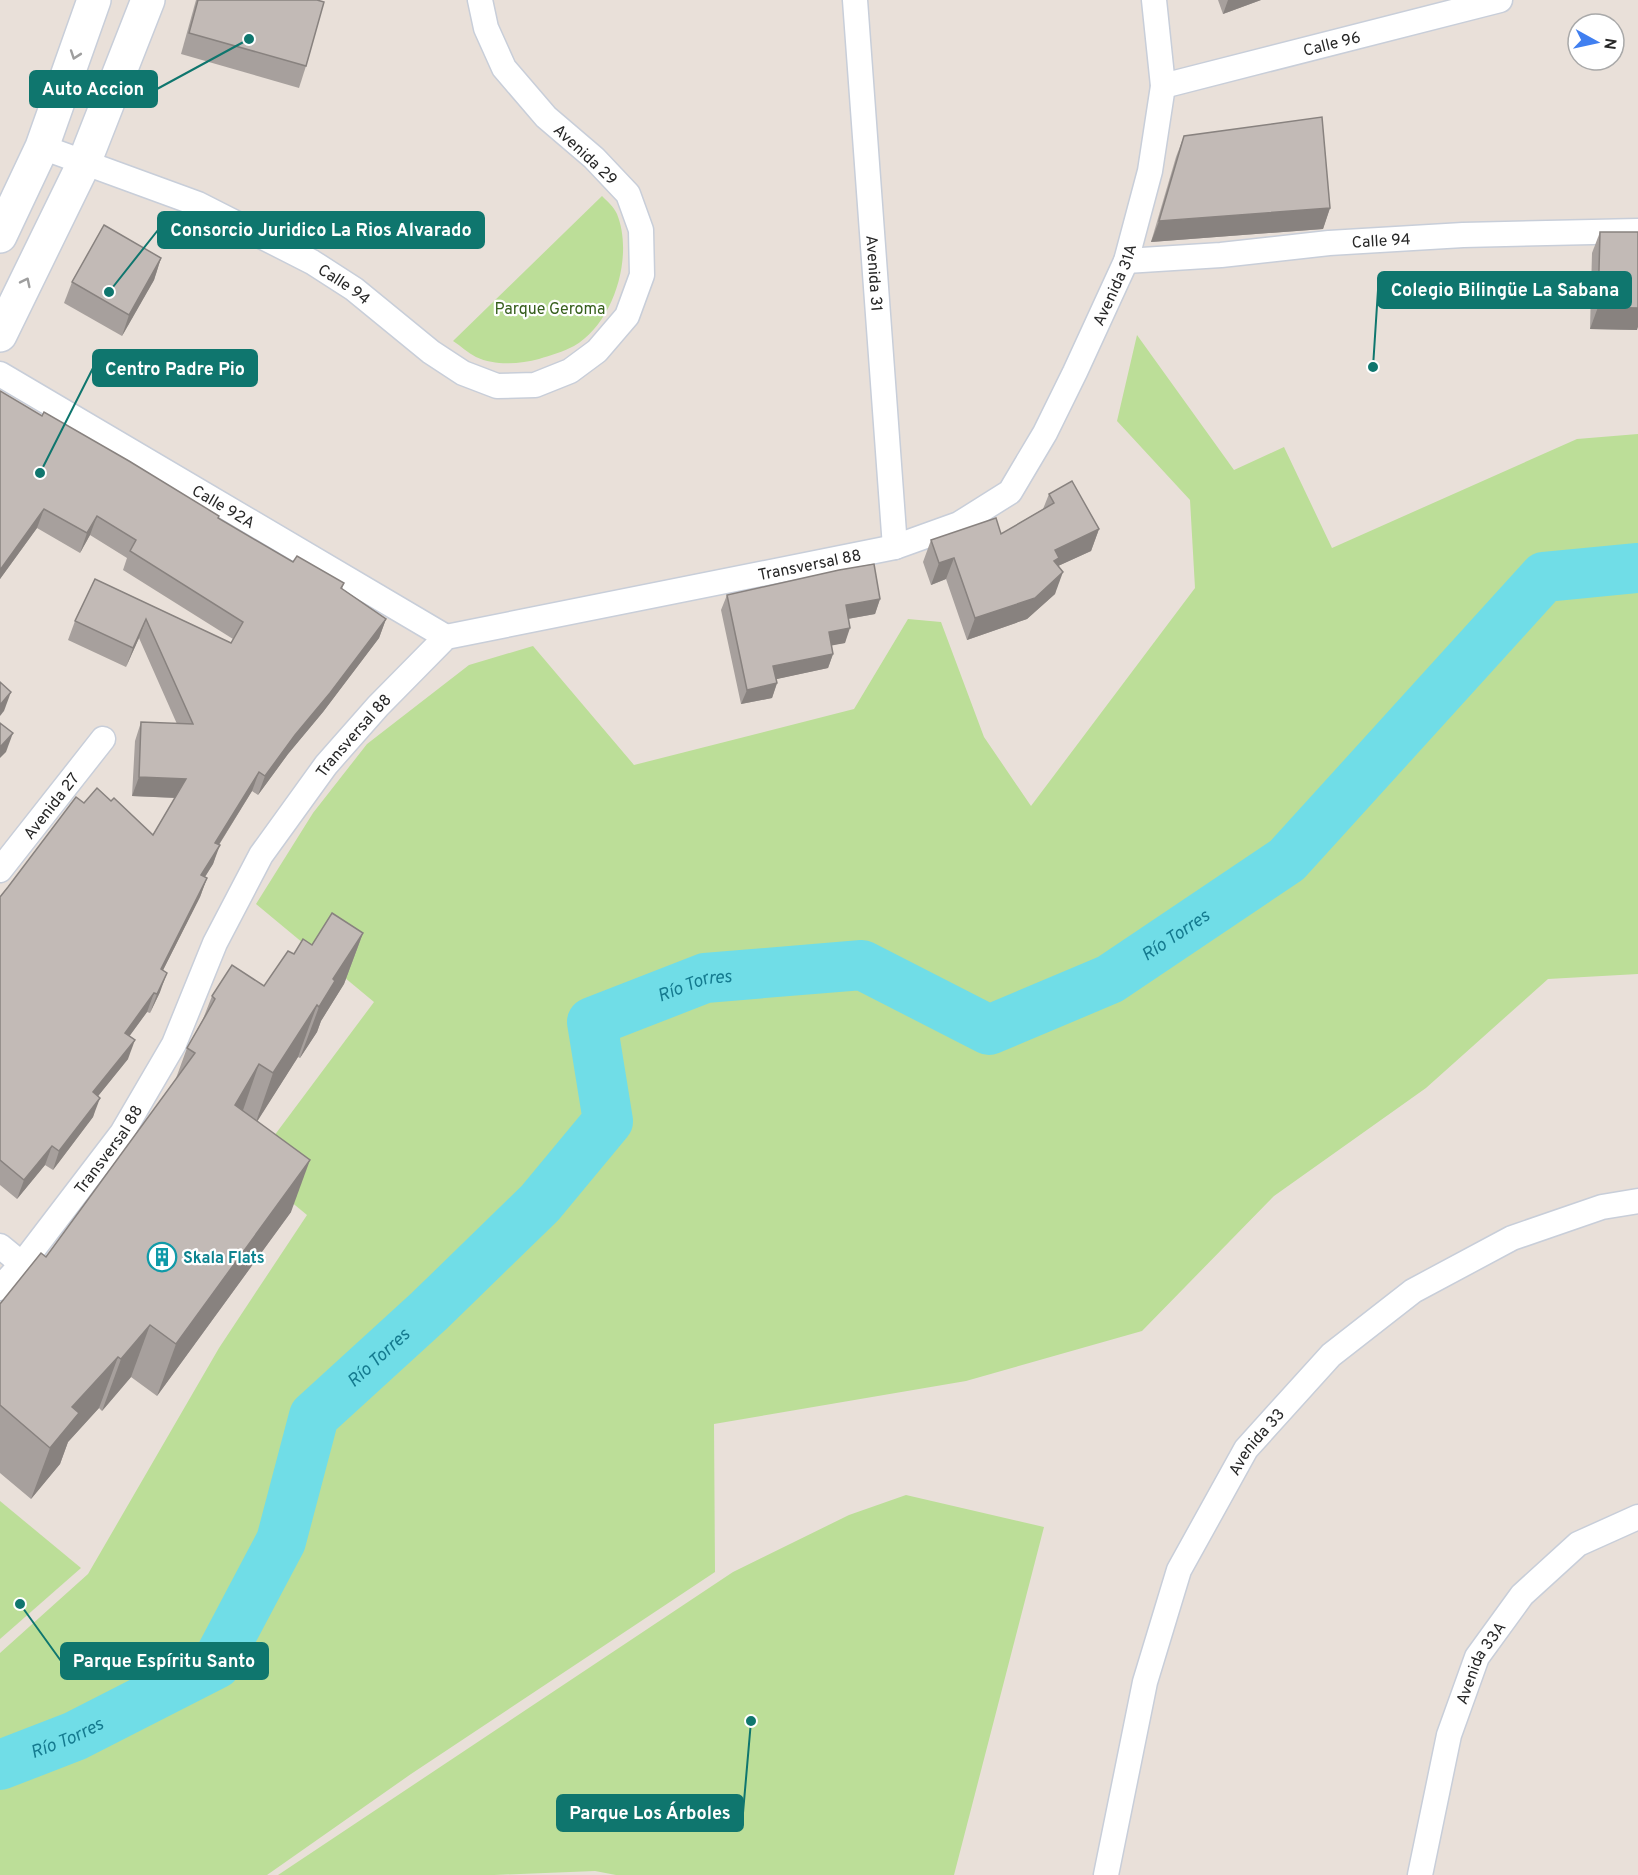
<svg xmlns="http://www.w3.org/2000/svg" width="1638" height="1875" font-family="Overpass,sans-serif">
	<style>
		.green { fill: #bcde98 }
		.lines { fill: none; stroke-linecap: round; stroke-linejoin: round }
		.river { stroke: #70dde7; stroke-width: 50 }
		.minor-casing { stroke: #c8ced9; stroke-width: 27 }
		.secondary-casing { stroke: #c8ced9; stroke-width: 36 }
		.minor { stroke: #fff; stroke-width: 24 }
		.secondary { stroke: #fff; stroke-width: 33 }
		.wall { fill: #a7a09d }
		.shaded-wall { fill: #88827f }
		.building { fill: #c2bab6; stroke: #88827f; stroke-width: 1.5 }
		.oneway { stroke: #9e9e9e }
		.labels { text-anchor: middle; stroke-width: 4.5; stroke-linejoin: round; paint-order: stroke }
		.street-label { font-size: 16px; fill: #272727; stroke: #fff }
		.park-label { font-size: 16px; fill: #365f1c; stroke: #fff }
		.culture-label { font-size: 16px; font-weight: bold; fill: #0d838f; stroke: #fff; text-anchor: start }
		.water-label { font-size: 18px; font-style: italic; fill: #147a8f; stroke: #fff }
		.leader { fill: none; stroke: #0f766e; stroke-width: 2 }
		.callout-dot { fill: #0f766e; stroke: #fff; stroke-width: 2 }
		.callout { fill: #0f766e; stroke: #0f766e; stroke-width: 2 }
		.callout-label { font-size: 18px; text-anchor: middle; font-weight: bold; fill: #fff }
	</style>
	<rect width="100%" height="100%" fill="#e9e0d9"/>
	<!-- green -->
	<g class="green">
		<path d="M 602,196 C 607,201 614,207 617,214 C 634,256 614,323 574,346 C 563,352 551,355 539,359 C 520,364 495,366 476,357 C 468,353 461,346 453,341 Z"/>
		<polygon points="1137,335 1234,470 1284,447 1332,548 1577,439 1638,434 1638,974 1548,979 1426,1088 1274,1196 1142,1331 966,1381 714,1424 715,1572 411,1774 267,1875 0,1875 0,1653 88,1574 219,1348 307,1215 250,1168 374,1002 256,904 313,813 367,744 469,665 533,646 634,765 854,709 908,619 941,622 984,737 1031,806 1195,588 1190,500 1117,421"/>
		<polygon points="906,1495 1044,1527 954,1875 616,1875 595,1871 494,1875 278,1875 733,1572 849,1515"/>
		<polygon points="0,1501 81,1568 0,1639"/>
	</g>
	<g class="lines">
		<!-- river -->
		<path class="river" id="s1" d="M 0,1765 L 75,1736 L 216,1664 L 281,1541 L 314,1416 L 429,1311 L 540,1203 L 608,1121 L 592,1022 L 705,978 L 862,965 L 989,1030 L 1110,979 L 1287,860 L 1544,577 L 1638,568"/>
		<!-- minor casing -->
		<g class="minor-casing">
			<g id="minor">
				<path id="s2" d="M 855,0 L 895,547"/>
				<path id="s3" d="M 1163,86 L 1500,0"/>
				<path id="s4" d="M 42,147 L 198,204 L 312,262 L 354,289 L 431,352 L 463,373 L 497,386 L 535,385 L 570,371 L 597,351 L 627,316 L 642,275 L 641,230 L 628,194 L 594,158 L 546,117 L 504,68 L 486,28 L 480,0"/>
				<path id="s5" d="M 1126,261 L 1221,255 L 1329,243 L 1463,235 L 1638,231"/>
				<path id="s6" d="M 0,374 L 446,637"/>
				<path id="s7" d="M 0,870 L 103,739"/>
				<polyline points="0,1246 22,1264"/>
				<path id="s8" d="M 0,1288 L 22,1264 L 122,1133 L 174,1044 L 215,943 L 261,855 L 326,765 L 378,706 L 446,637 L 895,547 L 959,524 L 1010,492 L 1045,433 L 1075,372 L 1126,261 L 1150,171 L 1163,86 L 1154,0"/>
				<path id="s9" d="M 1106,1875 L 1145,1682 L 1179,1570 L 1246,1449 L 1331,1355 L 1413,1291 L 1512,1238 L 1602,1207 L 1638,1201"/>
				<path id="s10" d="M 1420,1875 L 1449,1735 L 1477,1657 L 1522,1595 L 1578,1544 L 1638,1517"/>
			</g>
		</g>
		<!-- secondary casing -->
		<g class="secondary-casing">
			<g id="secondary">
				<polyline points="0,236 42,147 94,0"/>
				<polyline points="0,335 84,163 148,0"/>
			</g>
		</g>
		<!-- minor -->
		<use href="#minor" class="minor"/>
		<!-- secondary -->
		<use href="#secondary" class="secondary"/>
	</g>
	<!-- wall -->
	<g class="wall">
		<polygon points="196,0 317,0 306,66 299,88 181,54"/>
		<polygon points="1218,0 1261,0 1223,14"/>
		<polygon points="1184,136 1330,208 1323,229 1151,242 1176,157"/>
		<polygon points="1600,232 1637,330 1590,329 1592,253"/>
		<polygon points="161,258 154,280 122,336 64,303 72,282"/>
		<polygon points="0,391 42,416 293,562 344,583 342,589 386,619 379,638 323,712 288,754 258,795 252,791 219,845 213,864 205,877 207,878 200,897 163,970 160,992 150,1013 147,1012 129,1036 128,1059 98,1096 93,1117 53,1170 45,1165 17,1199 0,1185 0,897 84,803 111,801 153,835 175,798 132,796 135,741 141,722 177,724 139,638 126,667 68,640 75,621 95,579 231,643 233,639 123,570 127,558 90,535 80,553 37,528 0,579"/>
		<polygon points="1049,494 1099,529 1091,551 1058,566 1055,594 1027,619 967,640 946,579 931,585 923,562 931,540 1001,534 1043,509"/>
		<polygon points="727,595 880,599 875,614 848,619 845,643 831,645 833,654 828,668 776,679 777,683 772,698 741,704 721,610"/>
		<polygon points="363,933 344,984 321,1021 317,1032 300,1058 298,1057 257,1121 291,1212 157,1396 131,1377 102,1411 99,1408 68,1442 60,1464 31,1499 0,1473 0,1304 46,1257 175,1081 187,1048 203,1019 212,996 264,986 294,954 312,945"/>
	</g>
	<!-- shaded-wall -->
	<g class="shaded-wall">
		<polygon points="1228,0 1261,0 1223,14"/>
		<polygon points="1330,208 1323,229 1151,242 1159,221"/>
		<polygon points="161,258 154,280 122,336 129,315"/>
		<polygon points="1598,307 1638,308 1638,327 1637,330 1590,329"/>
		<polygon points="44,509 37,528 0,579 0,570"/>
		<polygon points="97,516 90,535 80,553 87,533"/>
		<polygon points="1099,529 1091,551 1047,571 1055,550"/>
		<polygon points="954,558 946,579 931,585 939,563"/>
		<polygon points="1063,572 1055,594 1027,619 967,640 975,618"/>
		<polygon points="880,599 875,614 841,620 846,605"/>
		<polygon points="146,619 139,638 126,667 133,648"/>
		<polygon points="386,619 379,638 323,712 288,754 258,795 265,776 295,735"/>
		<polygon points="850,628 845,643 824,647 829,632"/>
		<polygon points="833,654 828,668 768,681 773,666"/>
		<polygon points="777,683 772,698 741,704 747,690"/>
		<polygon points="11,692 4,711 0,716 0,705"/>
		<polygon points="13,733 6,752 0,758 0,747"/>
		<polygon points="259,772 252,791 208,862 215,843"/>
		<polygon points="139,777 186,779 179,798 132,796"/>
		<polygon points="220,845 213,864 194,894 201,875"/>
		<polygon points="207,878 200,897 154,988 161,969"/>
		<polygon points="363,933 344,984 321,1021 317,1032 300,1058 319,1007 333,979"/>
		<polygon points="167,973 160,992 150,1013 157,994"/>
		<polygon points="154,993 147,1012 118,1052 125,1033"/>
		<polygon points="317,1005 298,1057 255,1125 273,1073"/>
		<polygon points="135,1040 128,1059 86,1111 93,1092"/>
		<polygon points="259,1064 241,1116 235,1105"/>
		<polygon points="100,1098 93,1117 53,1170 59,1151"/>
		<polygon points="52,1146 45,1165 17,1199 24,1180"/>
		<polygon points="310,1160 291,1212 157,1396 176,1344"/>
		<polygon points="150,1325 131,1377 102,1411 121,1359"/>
		<polygon points="118,1357 99,1408 68,1442 60,1464 31,1499 50,1448 72,1407"/>
	</g>
	<!-- building -->
	<g class="building">
		<polygon points="198,0 317,0 324,2 306,66 189,33"/>
		<polygon points="1322,117 1330,208 1159,221 1184,136"/>
		<polygon points="104,225 161,258 129,315 72,282"/>
		<polygon points="1600,232 1638,232 1638,308 1598,307"/>
		<polygon points="0,391 42,416 44,412 129,461 219,516 218,518 293,562 297,556 344,583 341,588 386,619 330,693 295,735 265,776 259,772 215,843 220,845 201,875 207,878 161,969 167,973 157,994 154,993 125,1033 135,1040 93,1092 100,1098 59,1151 52,1146 24,1180 0,1160 0,897 8,887 76,797 84,803 97,788 111,801 114,798 153,835 186,779 139,777 141,722 193,724 146,619 133,648 75,621 95,579 231,643 243,622 130,551 136,540 97,516 87,533 44,509 0,570"/>
		<polygon points="1072,481 1099,529 1055,550 1059,558 1054,561 1063,572 1035,598 975,618 954,558 939,563 931,540 996,518 1001,534 1054,503 1049,494"/>
		<polygon points="874,564 880,599 846,605 850,628 829,632 833,654 773,666 777,683 747,690 727,595 839,570"/>
		<polygon points="0,682 11,692 0,705"/>
		<polygon points="0,723 13,733 0,747"/>
		<polygon points="332,913 363,933 333,979 335,981 319,1007 317,1005 273,1073 259,1064 235,1105 310,1160 176,1344 150,1325 121,1359 118,1357 72,1407 79,1413 50,1448 0,1405 0,1304 41,1253 46,1257 195,1053 187,1048 215,999 212,996 232,965 264,986 288,951 294,954 303,939 312,945"/>
	</g>
	<!-- one-way arrows -->
	<defs><path id="oneway-chevron" d="M-2-3.5L2.5 0L-2 3.5" fill="none" stroke-width="1.6" stroke-linecap="round" stroke-linejoin="round" transform="scale(1.5)"/></defs>
	<g class="oneway">
		<use href="#oneway-chevron" transform="translate(75 55) rotate(109)"/>
		<use href="#oneway-chevron" transform="translate(26 282) rotate(-64)"/>
	</g>
	<!-- icons -->
	<defs>
		<g id="building-ring" transform="scale(1.5)"><circle r="9.5" fill="#fff" stroke="#0f9aa8" stroke-width="1.5"/><path d="M-4-6H4V6H1V3H-1V6H-4ZM-2.5-4.3h1.7v1.8h-1.7ZM.8-4.3h1.7v1.8H.8ZM-2.5-1h1.7V.8h-1.7ZM.8-1h1.7V.8H.8Z" fill="#0f9aa8"/></g>
	</defs>
	<g fill-rule="evenodd">
		<use href="#building-ring" x="162" y="1257"/>
	</g>
	<g class="labels">
		<!-- street labels -->
		<g class="street-label">
			<text dy="6" stroke="none"><textPath href="#s3" startOffset="174">Calle 96</textPath></text>
			<text transform="translate(586 154) rotate(43)" y="6">Avenida 29</text>
			<text dy="6" stroke="none"><textPath href="#s5" startOffset="256">Calle 94</textPath></text>
			<text dy="6" stroke="none"><textPath href="#s2" startOffset="274">Avenida 31</textPath></text>
			<text dy="6" stroke="none"><textPath href="#s4" startOffset="333">Calle 94</textPath></text>
			<text dy="6" stroke="none"><textPath href="#s8" startOffset="1614">Avenida 31A</textPath></text>
			<text dy="6" stroke="none"><textPath href="#s6" startOffset="260">Calle 92A</textPath></text>
			<text dy="6" stroke="none"><textPath href="#s8" startOffset="1166">Transversal 88</textPath></text>
			<text dy="6" stroke="none"><textPath href="#s8" startOffset="660">Transversal 88</textPath></text>
			<text dy="6" stroke="none"><textPath href="#s7" startOffset="82">Avenida 27</textPath></text>
			<text dy="6" stroke="none"><textPath href="#s8" startOffset="176">Transversal 88</textPath></text>
			<text dy="6" stroke="none"><textPath href="#s9" startOffset="464">Avenida 33</textPath></text>
			<text dy="6" stroke="none"><textPath href="#s10" startOffset="222">Avenida 33A</textPath></text>
		</g>
		<!-- park labels -->
		<g class="park-label">
			<text x="550" y="314">Parque Geroma</text>
		</g>
		<!-- culture labels -->
		<g class="culture-label">
			<text x="183" y="1263">Skala Flats</text>
		</g>
		<!-- water labels -->
		<g class="water-label">
			<text dy="6" stroke="none"><textPath href="#s1" startOffset="1656">Río Torres</textPath></text>
			<text dy="6" stroke="none"><textPath href="#s1" startOffset="1134">Río Torres</textPath></text>
			<text dy="6" stroke="none"><textPath href="#s1" startOffset="594">Río Torres</textPath></text>
			<text dy="6" stroke="none"><textPath href="#s1" startOffset="72">Río Torres</textPath></text>
		</g>
	</g>
	<!-- callouts -->
	<path class="leader" d="M249 39L157 89M109 292L158 230M1373 367L1378 290M40 473L93 368M20 1604L61 1661M751 1721L743 1813"/>
	<g class="callout-dot">
		<circle cx="249" cy="39" r="6"/>
		<circle cx="109" cy="292" r="6"/>
		<circle cx="1373" cy="367" r="6"/>
		<circle cx="40" cy="473" r="6"/>
		<circle cx="20" cy="1604" r="6"/>
		<circle cx="751" cy="1721" r="6"/>
	</g>
	<g class="callout">
		<rect x="30" y="71" width="127" height="36" rx="6"/>
		<rect x="158" y="212" width="326" height="36" rx="6"/>
		<rect x="1378" y="272" width="253" height="36" rx="6"/>
		<rect x="93" y="350" width="164" height="36" rx="6"/>
		<rect x="61" y="1643" width="207" height="36" rx="6"/>
		<rect x="557" y="1795" width="186" height="36" rx="6"/>
	</g>
	<g class="callout-label">
		<text x="93" y="95">Auto Accion</text>
		<text x="321" y="236">Consorcio Juridico La Rios Alvarado</text>
		<text x="1505" y="296">Colegio Bilingüe La Sabana</text>
		<text x="175" y="375">Centro Padre Pio</text>
		<text x="164" y="1667">Parque Espíritu Santo</text>
		<text x="650" y="1819">Parque Los Árboles</text>
	</g>
	<!-- north arrow -->
	<g transform="translate(1596 42) rotate(98)"><circle r="28" fill="#ffffff" stroke="#a9a9a9" stroke-width="1.5"/>
	<path d="M0-4.5L10 22L0 15L-10 22Z" fill="#407ff0"/>
	<text y="-9" font-size="16" font-weight="bold" text-anchor="middle" fill="#272727">N</text>
	</g>
</svg>
